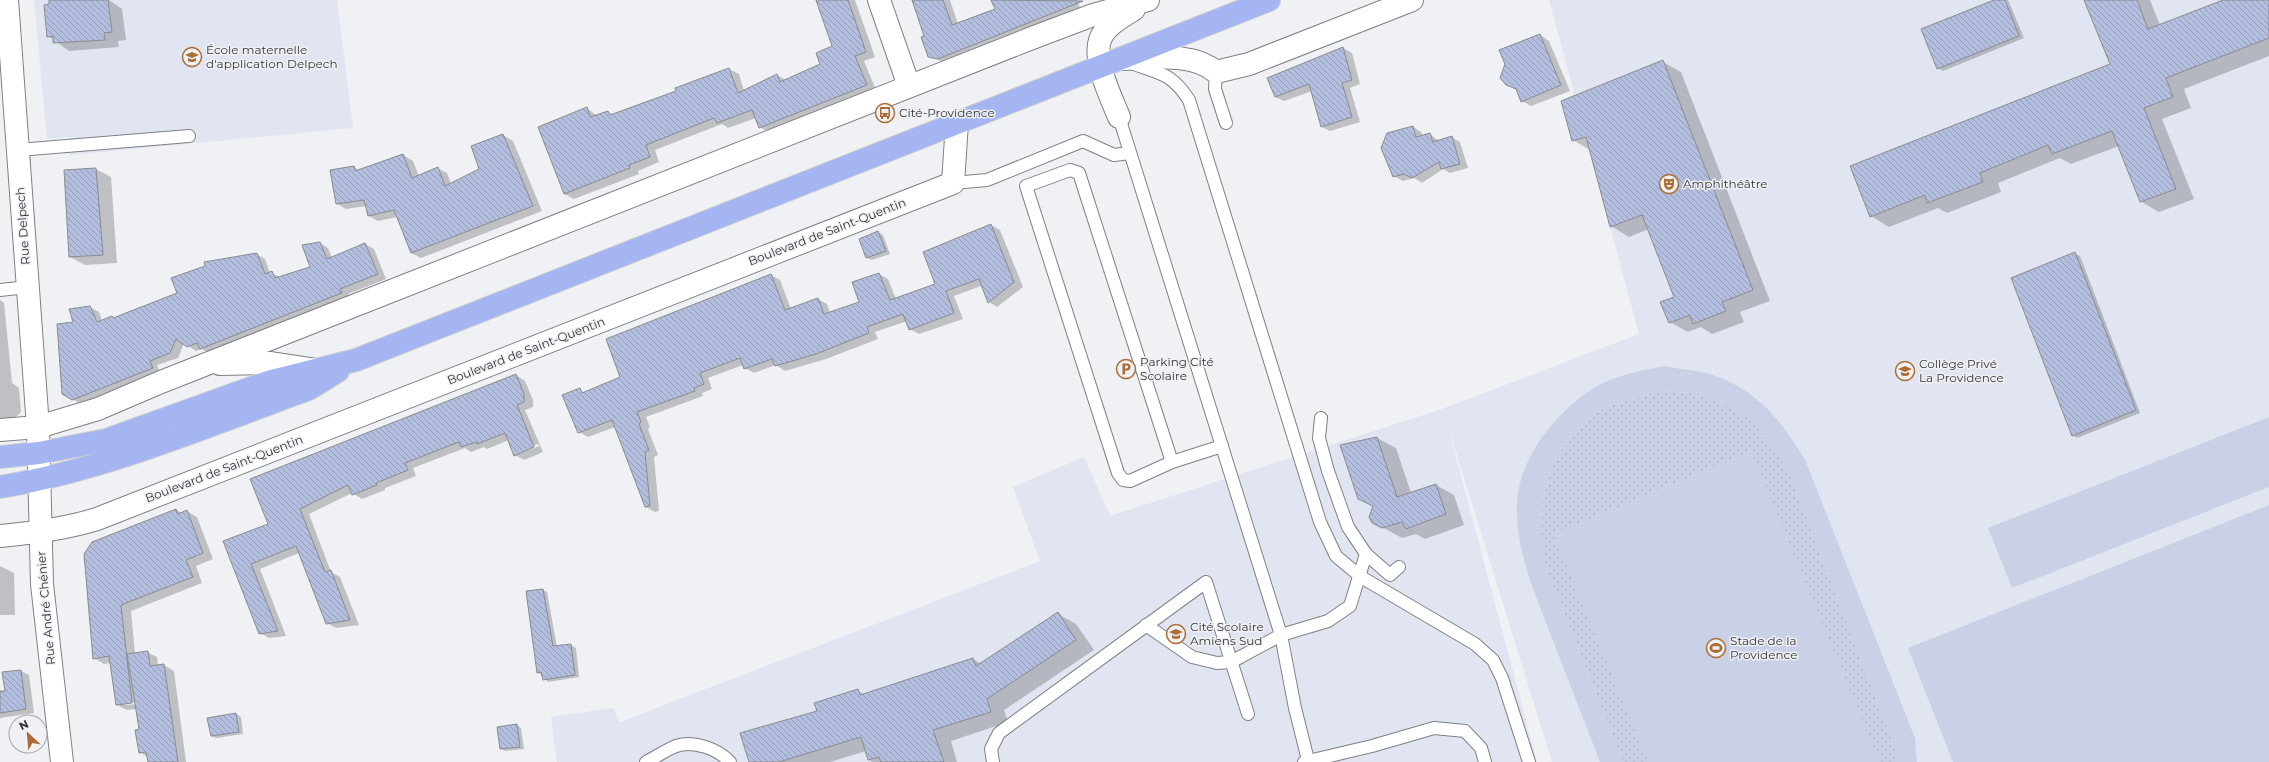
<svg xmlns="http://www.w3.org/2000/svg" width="2269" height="762" font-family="Montserrat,sans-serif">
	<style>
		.built { fill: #e1e5f1 }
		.grass { fill: url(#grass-dots) }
		.pitch { fill: #cad1e6 }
		.shadow { fill: #0003; fill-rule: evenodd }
		.building { fill: url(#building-back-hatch); stroke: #8a8b8f }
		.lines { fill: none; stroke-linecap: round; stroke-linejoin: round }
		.lane-casing { stroke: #7e8084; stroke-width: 14 }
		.street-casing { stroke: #7e8084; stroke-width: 24 }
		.secondary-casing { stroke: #7e8084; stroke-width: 24 }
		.primary-casing { stroke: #cecfcf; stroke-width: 24 }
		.lane { stroke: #fff; stroke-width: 12 }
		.street { stroke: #fff; stroke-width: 22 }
		.secondary { stroke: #fff; stroke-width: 22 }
		.primary { stroke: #a5b5f2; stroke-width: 22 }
		.labels { text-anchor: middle; stroke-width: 3; stroke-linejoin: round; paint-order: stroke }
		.poi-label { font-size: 12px; fill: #343536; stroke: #eff1f5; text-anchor: start }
		.street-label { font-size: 12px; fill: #343536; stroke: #eff1f5 }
	</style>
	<defs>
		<pattern id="grass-dots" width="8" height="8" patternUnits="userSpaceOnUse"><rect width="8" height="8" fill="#cad1e6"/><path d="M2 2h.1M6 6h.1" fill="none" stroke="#aeb4c6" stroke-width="1.8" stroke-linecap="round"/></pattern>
		<pattern id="building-back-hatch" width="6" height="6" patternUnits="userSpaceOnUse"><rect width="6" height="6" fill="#b4bfe0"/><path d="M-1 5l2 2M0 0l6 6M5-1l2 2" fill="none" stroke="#939cb6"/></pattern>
	</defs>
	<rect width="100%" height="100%" fill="#eff1f5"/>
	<!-- built -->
	<g class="built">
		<polygon points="34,0 337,0 353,128 70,155 69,137 47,139"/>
		<polygon points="1549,0 2269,0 2269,762 1552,762 1447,423 1537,762 557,762 551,717 613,708 620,722 1040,561 1013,487 1084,457 1110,516 1442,409 1639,334"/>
	</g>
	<!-- grass -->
	<polygon class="grass" points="1660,391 1695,393 1725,405 1751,420 1772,446 1789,473 1896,751 1898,762 1623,762 1545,564 1541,532 1542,503 1553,461 1586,421 1606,407"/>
	<!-- pitch -->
	<g class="pitch">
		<path d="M 1664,366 C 1678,369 1693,370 1706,373 C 1755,387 1782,420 1806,462 L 1915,738 L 1917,762 L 1898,762 L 1896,751 L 1789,473 L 1772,446 L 1751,420 L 1725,405 L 1695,393 L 1660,391 L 1606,407 L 1586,421 L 1553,461 L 1542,503 L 1541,532 L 1545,564 L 1623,762 L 1600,762 C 1584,721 1568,679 1552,638 C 1536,596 1517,555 1517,510 C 1516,477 1534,444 1556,420 C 1592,382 1613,376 1664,366 Z"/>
		<polygon points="2269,417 2269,487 2012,588 1988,528"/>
		<polygon points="1751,451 1880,762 1648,762 1553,534"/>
		<polygon points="2269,505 2269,762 1953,762 1908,648"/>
	</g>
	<!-- shadow -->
	<g class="shadow">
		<polygon points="50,0 109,0 122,9 126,40 118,41 119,47 69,51 48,36"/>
		<polygon points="817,0 855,0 875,57 864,61 876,90 769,132 759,127 756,118 728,128 722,124 655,150 659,162 638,171 639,174 574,199 564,194 587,108 597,116 608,112 614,115 678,92 729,69 739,74 744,91 777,75 786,80 821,65 834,47"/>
		<polygon points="913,0 950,0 958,24 996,9 992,0 1077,0 1081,11 948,64 929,56 925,37"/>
		<polygon points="1997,0 2008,0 2024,38 1943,71 1938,68"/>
		<polygon points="2086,0 2150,0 2160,25 2226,0 2269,0 2269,56 2184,89 2191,108 2162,119 2194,199 2159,212 2140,201 2119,146 2071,164 2060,158 1998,183 2001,192 1947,213 1938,208 1889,227 1871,216 2111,64"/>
		<polygon points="1540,35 1549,41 1570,91 1531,106 1522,101 1517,90 1507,84"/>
		<polygon points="1343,48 1352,53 1360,84 1350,88 1360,122 1330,131 1322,127 1312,91 1284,101 1275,97"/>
		<polygon points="1663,62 1681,72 1770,301 1740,312 1744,322 1712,334 1701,327 1688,332 1670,322 1676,297 1649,229 1629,237 1611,226 1591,151 1573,140"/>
		<polygon points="1413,127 1421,132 1423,136 1430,134 1439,141 1452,137 1460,142 1468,168 1450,173 1443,169 1422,183 1414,178 1403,181 1394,176"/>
		<polygon points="503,135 513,141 542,211 421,258 411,253 397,217 378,221 369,216 366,206 346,209 337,204 354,167 360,171 403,155 413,161 419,176 437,168 447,173 451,184 481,170"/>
		<polygon points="96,169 111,177 117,263 85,265 70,257 65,171"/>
		<polygon points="991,225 1000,230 1023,287 997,307 989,302 981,286 954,296 963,319 919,334 910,329 907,321 875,332 878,339 826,359 785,371 776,365 754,373 745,368 743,365 708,378 712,389 702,393 703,396 646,417 650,427 648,429 658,455 654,457 659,511 655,512 646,507 615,427 588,437 579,432 580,390 585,393 621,377 771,275 780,280 791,309 818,299 827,304 830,313 861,303 879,274 888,279 896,299 936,285"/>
		<polygon points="878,232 883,235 890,254 872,260 867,258 861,240"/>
		<polygon points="320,243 328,248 332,258 365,244 374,249 386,279 348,294 349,297 209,353 202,349 196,351 184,343 178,358 157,365 160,372 81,404 63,394 75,322 90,307 99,312 102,321 112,317 115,319 179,294 256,254 265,259 270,273 281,277 311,267"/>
		<polygon points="2075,254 2080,256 2140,413 2077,438 2073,435"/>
		<polygon points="0,300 4,303 12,383 19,388 21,412 15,418 0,419"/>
		<path d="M 516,375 L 525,381 L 533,400 L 533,407 L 525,410 L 543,452 L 524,460 L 515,455 L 509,440 L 487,449 L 484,447 L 471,452 L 465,448 L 413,468 L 416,476 L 385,488 L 385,490 L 362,499 L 352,493 L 309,514 L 331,572 L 340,577 L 359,625 L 336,628 L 327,623 L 299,553 L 260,569 L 286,636 L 269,638 L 260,633 L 224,542 L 269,524 ZM 538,444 L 539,446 L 519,454 L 519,452 Z"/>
		<polygon points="1377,438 1396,448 1411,493 1436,485 1454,495 1464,525 1425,539 1416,534 1402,538 1373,522 1374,507 1358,498"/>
		<path d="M 176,510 L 182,513 L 187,511 L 197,517 L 213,559 L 196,566 L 202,583 L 131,611 L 135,654 L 147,652 L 157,657 L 158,666 L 164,665 L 174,671 L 186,762 L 149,762 L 147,757 L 140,752 L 140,730 L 136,709 L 127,710 L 117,705 L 111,663 L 104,664 L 94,658 L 85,554 ZM 137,702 L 137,704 L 125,705 L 125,703 Z"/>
		<polygon points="0,566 14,573 15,615 0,615"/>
		<polygon points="543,590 547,592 557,647 571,645 576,648 579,677 548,682 538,672"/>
		<polygon points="1058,614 1076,624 1094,650 1004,710 1008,722 951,741 957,762 873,762 869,760 866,751 830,762 750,762 818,711 857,690 865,695 973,659 981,664"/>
		<polygon points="21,671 29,675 34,713 0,718 0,692 6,691 3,673"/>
		<polygon points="236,714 241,717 243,734 216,738 211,736"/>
		<polygon points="517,725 521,728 524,749 505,751 501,749"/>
	</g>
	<!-- building -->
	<g class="building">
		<polygon points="49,0 108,0 112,32 104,33 105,40 53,43 53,36 47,37 44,5 49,4"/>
		<polygon points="816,0 848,0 866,52 855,56 867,85 759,128 752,110 717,123 714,118 646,145 650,157 629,165 630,168 564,194 538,127 587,107 590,117 608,111 610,115 676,91 675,88 729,68 738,93 777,74 780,82 820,64 816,53 832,46"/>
		<polygon points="912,0 943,0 952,25 995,9 991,0 1083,1 938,59 928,57 926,51 921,37 924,36"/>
		<polygon points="1994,0 2005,0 2019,36 1937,69 1921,29"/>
		<polygon points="2084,0 2137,0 2148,29 2223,0 2269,0 2269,38 2166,78 2173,97 2144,108 2176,189 2140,202 2112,131 2052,154 2048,145 1980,173 1983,182 1927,203 1925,195 1870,217 1850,166 2110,64"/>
		<polygon points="1540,34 1561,85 1521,102 1516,89 1506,85 1500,78 1505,64 1499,50"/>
		<polygon points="1343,47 1352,80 1342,83 1352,117 1321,127 1309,84 1275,97 1267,78"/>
		<polygon points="1663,60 1753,290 1722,302 1726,311 1693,324 1690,315 1669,323 1660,302 1674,297 1642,215 1610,227 1586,137 1572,141 1561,101"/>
		<polygon points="1413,126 1416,137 1430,133 1433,142 1452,136 1460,164 1441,169 1439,162 1412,178 1404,174 1393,177 1381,148 1387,133"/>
		<polygon points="503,134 533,206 411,253 394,210 368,216 364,200 336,204 330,170 354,166 355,171 403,154 412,178 438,167 445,186 479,169 471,146"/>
		<polygon points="96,168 103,255 69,257 64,170"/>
		<polygon points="991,224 1014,282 988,303 979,279 946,291 954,313 909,330 903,314 867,327 869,333 816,354 775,366 772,359 744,369 740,358 700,373 704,384 694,388 695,391 637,412 641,422 639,424 649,450 645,452 650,506 645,507 612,420 578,433 562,395 580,388 582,393 620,377 606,339 771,274 785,310 818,298 824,314 859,302 852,282 879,273 890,300 935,284 923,252"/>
		<polygon points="878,231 886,251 866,258 859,239"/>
		<polygon points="320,242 327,259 365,243 378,274 340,289 342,293 329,298 200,349 197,343 187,347 176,339 170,353 150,361 153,368 72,400 62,394 57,324 73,322 69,309 90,306 97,322 112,316 113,318 177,293 171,278 205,266 204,262 257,253 265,274 272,271 275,278 310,267 302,245"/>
		<polygon points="2075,252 2136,410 2072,436 2011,278"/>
		<polygon points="516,374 524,394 524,402 517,405 534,447 514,456 505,433 477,444 476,442 461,447 459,442 405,463 408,470 376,483 377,485 352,495 348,485 300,509 325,572 331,570 350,620 326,624 296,546 251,564 278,631 259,634 223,541 268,524 250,479"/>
		<polygon points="1377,437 1397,497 1436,484 1446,514 1406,529 1402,522 1382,528 1372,523 1369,517 1373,506 1358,499 1340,445"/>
		<polygon points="176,509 178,514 187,510 203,553 186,560 193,577 121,605 132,703 116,705 109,656 93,659 84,554 92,542"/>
		<polygon points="543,589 553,646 571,644 575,675 543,680 541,672 537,673 526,591"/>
		<polygon points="1058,612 1076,640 987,699 991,712 933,730 944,762 881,762 879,757 868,760 861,737 779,762 749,762 740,733 817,711 814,703 858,689 860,695 973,658 976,666"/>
		<polygon points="148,651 150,666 164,664 178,762 148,762 146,752 139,753 135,730 139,729 127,654"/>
		<polygon points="21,670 26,709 0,713 0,691 5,691 2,672"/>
		<polygon points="236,713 239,732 211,736 207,718"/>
		<polygon points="517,724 520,747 500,749 497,727"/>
	</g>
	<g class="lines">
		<!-- lane casing -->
		<g class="lane-casing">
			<g id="lane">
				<path d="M 1134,64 C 1162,74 1172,74 1189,100 L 1320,522 L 1336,556 L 1361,577 L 1475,644 L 1493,660 L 1502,678 L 1529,762"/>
				<polyline points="1216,72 1215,89 1226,123"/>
				<polyline points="1119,117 1281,635 1295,708 1308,760"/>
				<polyline points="18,150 189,136"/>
				<polyline points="953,183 987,180 1083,141 1114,155 1130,153"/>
				<polyline points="0,290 28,287"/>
				<polyline points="1321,418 1319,438 1328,471 1348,527 1366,554 1390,575 1399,567"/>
				<polyline points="1172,462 1130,481 1123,480 1118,473 1026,186 1070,170 1079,173 1172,462 1222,446"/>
				<polyline points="1146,625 1192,657 1217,663 1231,662 1281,635 1328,621 1350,606 1366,554"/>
				<path d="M 646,762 C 656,757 666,750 676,746 C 694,740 718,749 730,762"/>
				<polyline points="993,762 991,749 999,733 1206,582 1248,714"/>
				<polyline points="1304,762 1372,746 1434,728 1465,731 1481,748 1485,762"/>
			</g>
		</g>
		<!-- street casing -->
		<g class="street-casing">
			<g id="street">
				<polyline points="879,0 909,86"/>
				<path d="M 1120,59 C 1151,59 1191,51 1216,72 L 1249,64 L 1412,0"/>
				<path d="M 1119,117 C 1111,97 1093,61 1100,40 C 1105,25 1123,17 1134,9"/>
				<polyline points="220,364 271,363 317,370"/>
				<polyline points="0,430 38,427 98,409 161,382 1032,38 1093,15 1148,0"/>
				<path d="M 0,536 C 33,533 65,529 97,519 L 953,183 L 957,123"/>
			</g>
		</g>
		<!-- secondary casing -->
		<g class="secondary-casing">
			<polyline id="secondary" points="7,0 38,427 42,584 62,762"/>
		</g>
		<!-- primary casing -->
		<g class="primary-casing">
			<g id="primary">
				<polyline points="0,457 39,453 106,440 268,382 356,360 1269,0"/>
				<path d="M 0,487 C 107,469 207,426 309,389 L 338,371"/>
			</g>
		</g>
		<!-- lane -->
		<use href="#lane" class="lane"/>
		<!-- street -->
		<use href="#street" class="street"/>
		<!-- secondary -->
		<use href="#secondary" class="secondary"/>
		<!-- primary -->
		<use href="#primary" class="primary"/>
	</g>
	<!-- icons -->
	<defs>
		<g id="school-ring" transform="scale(1)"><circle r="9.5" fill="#eff1f5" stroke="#ab6d33" stroke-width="1.5"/><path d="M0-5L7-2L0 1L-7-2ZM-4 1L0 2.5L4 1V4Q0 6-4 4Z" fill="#ab6d33"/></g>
		<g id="bus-ring" transform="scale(1)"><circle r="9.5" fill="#eff1f5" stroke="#ab6d33" stroke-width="1.5"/><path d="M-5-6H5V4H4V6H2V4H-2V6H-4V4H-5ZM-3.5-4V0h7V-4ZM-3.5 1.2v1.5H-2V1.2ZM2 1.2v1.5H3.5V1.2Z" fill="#ab6d33"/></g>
		<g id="theatre-ring" transform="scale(1)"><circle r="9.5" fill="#eff1f5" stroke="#ab6d33" stroke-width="1.5"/><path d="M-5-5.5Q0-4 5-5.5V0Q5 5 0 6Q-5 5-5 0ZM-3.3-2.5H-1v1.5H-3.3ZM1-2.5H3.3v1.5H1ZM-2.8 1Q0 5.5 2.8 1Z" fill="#ab6d33"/></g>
		<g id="parking-ring" transform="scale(1)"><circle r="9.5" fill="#eff1f5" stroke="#ab6d33" stroke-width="1.5"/><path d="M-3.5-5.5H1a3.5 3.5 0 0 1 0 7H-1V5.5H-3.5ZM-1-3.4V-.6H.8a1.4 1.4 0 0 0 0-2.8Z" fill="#ab6d33"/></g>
		<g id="stadium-ring" transform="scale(1)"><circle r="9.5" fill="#eff1f5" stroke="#ab6d33" stroke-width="1.5"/><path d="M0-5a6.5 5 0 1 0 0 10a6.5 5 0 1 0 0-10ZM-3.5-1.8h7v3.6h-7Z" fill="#ab6d33"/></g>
	</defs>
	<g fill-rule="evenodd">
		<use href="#school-ring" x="192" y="57"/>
		<use href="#bus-ring" x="885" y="113"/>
		<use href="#theatre-ring" x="1669" y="184"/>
		<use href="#parking-ring" x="1126" y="369"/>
		<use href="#school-ring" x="1905" y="371"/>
		<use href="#school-ring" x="1176" y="634"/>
		<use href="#stadium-ring" x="1716" y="648"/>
	</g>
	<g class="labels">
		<!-- poi labels -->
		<g class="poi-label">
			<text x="206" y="54">École maternelle<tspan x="206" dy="14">d'application Delpech</tspan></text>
			<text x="899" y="117">Cité-Providence</text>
			<text x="1683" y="188">Amphithéâtre</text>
			<text x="1140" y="366">Parking Cité<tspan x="1140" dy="14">Scolaire</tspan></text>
			<text x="1919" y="368">Collège Privé<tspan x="1919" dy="14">La Providence</tspan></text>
			<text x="1190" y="631">Cité Scolaire<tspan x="1190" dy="14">Amiens Sud</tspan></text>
			<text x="1730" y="645">Stade de la<tspan x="1730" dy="14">Providence</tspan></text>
		</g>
		<!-- street labels -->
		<g class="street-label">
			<text transform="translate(23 226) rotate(-94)" y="4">Rue Delpech</text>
			<text transform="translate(827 232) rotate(-21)" y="4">Boulevard de Saint-Quentin</text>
			<text transform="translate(526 351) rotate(-21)" y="4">Boulevard de Saint-Quentin</text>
			<text transform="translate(224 469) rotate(-21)" y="4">Boulevard de Saint-Quentin</text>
			<text transform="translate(46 608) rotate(-95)" y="4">Rue André Chénier</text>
		</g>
	</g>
	<!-- north arrow -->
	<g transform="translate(28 734) rotate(334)"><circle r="19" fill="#eff1f5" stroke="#a4a6a9"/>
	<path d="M0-3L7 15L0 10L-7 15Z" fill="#ab6d33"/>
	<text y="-6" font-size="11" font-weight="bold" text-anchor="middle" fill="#343536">N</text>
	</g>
</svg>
